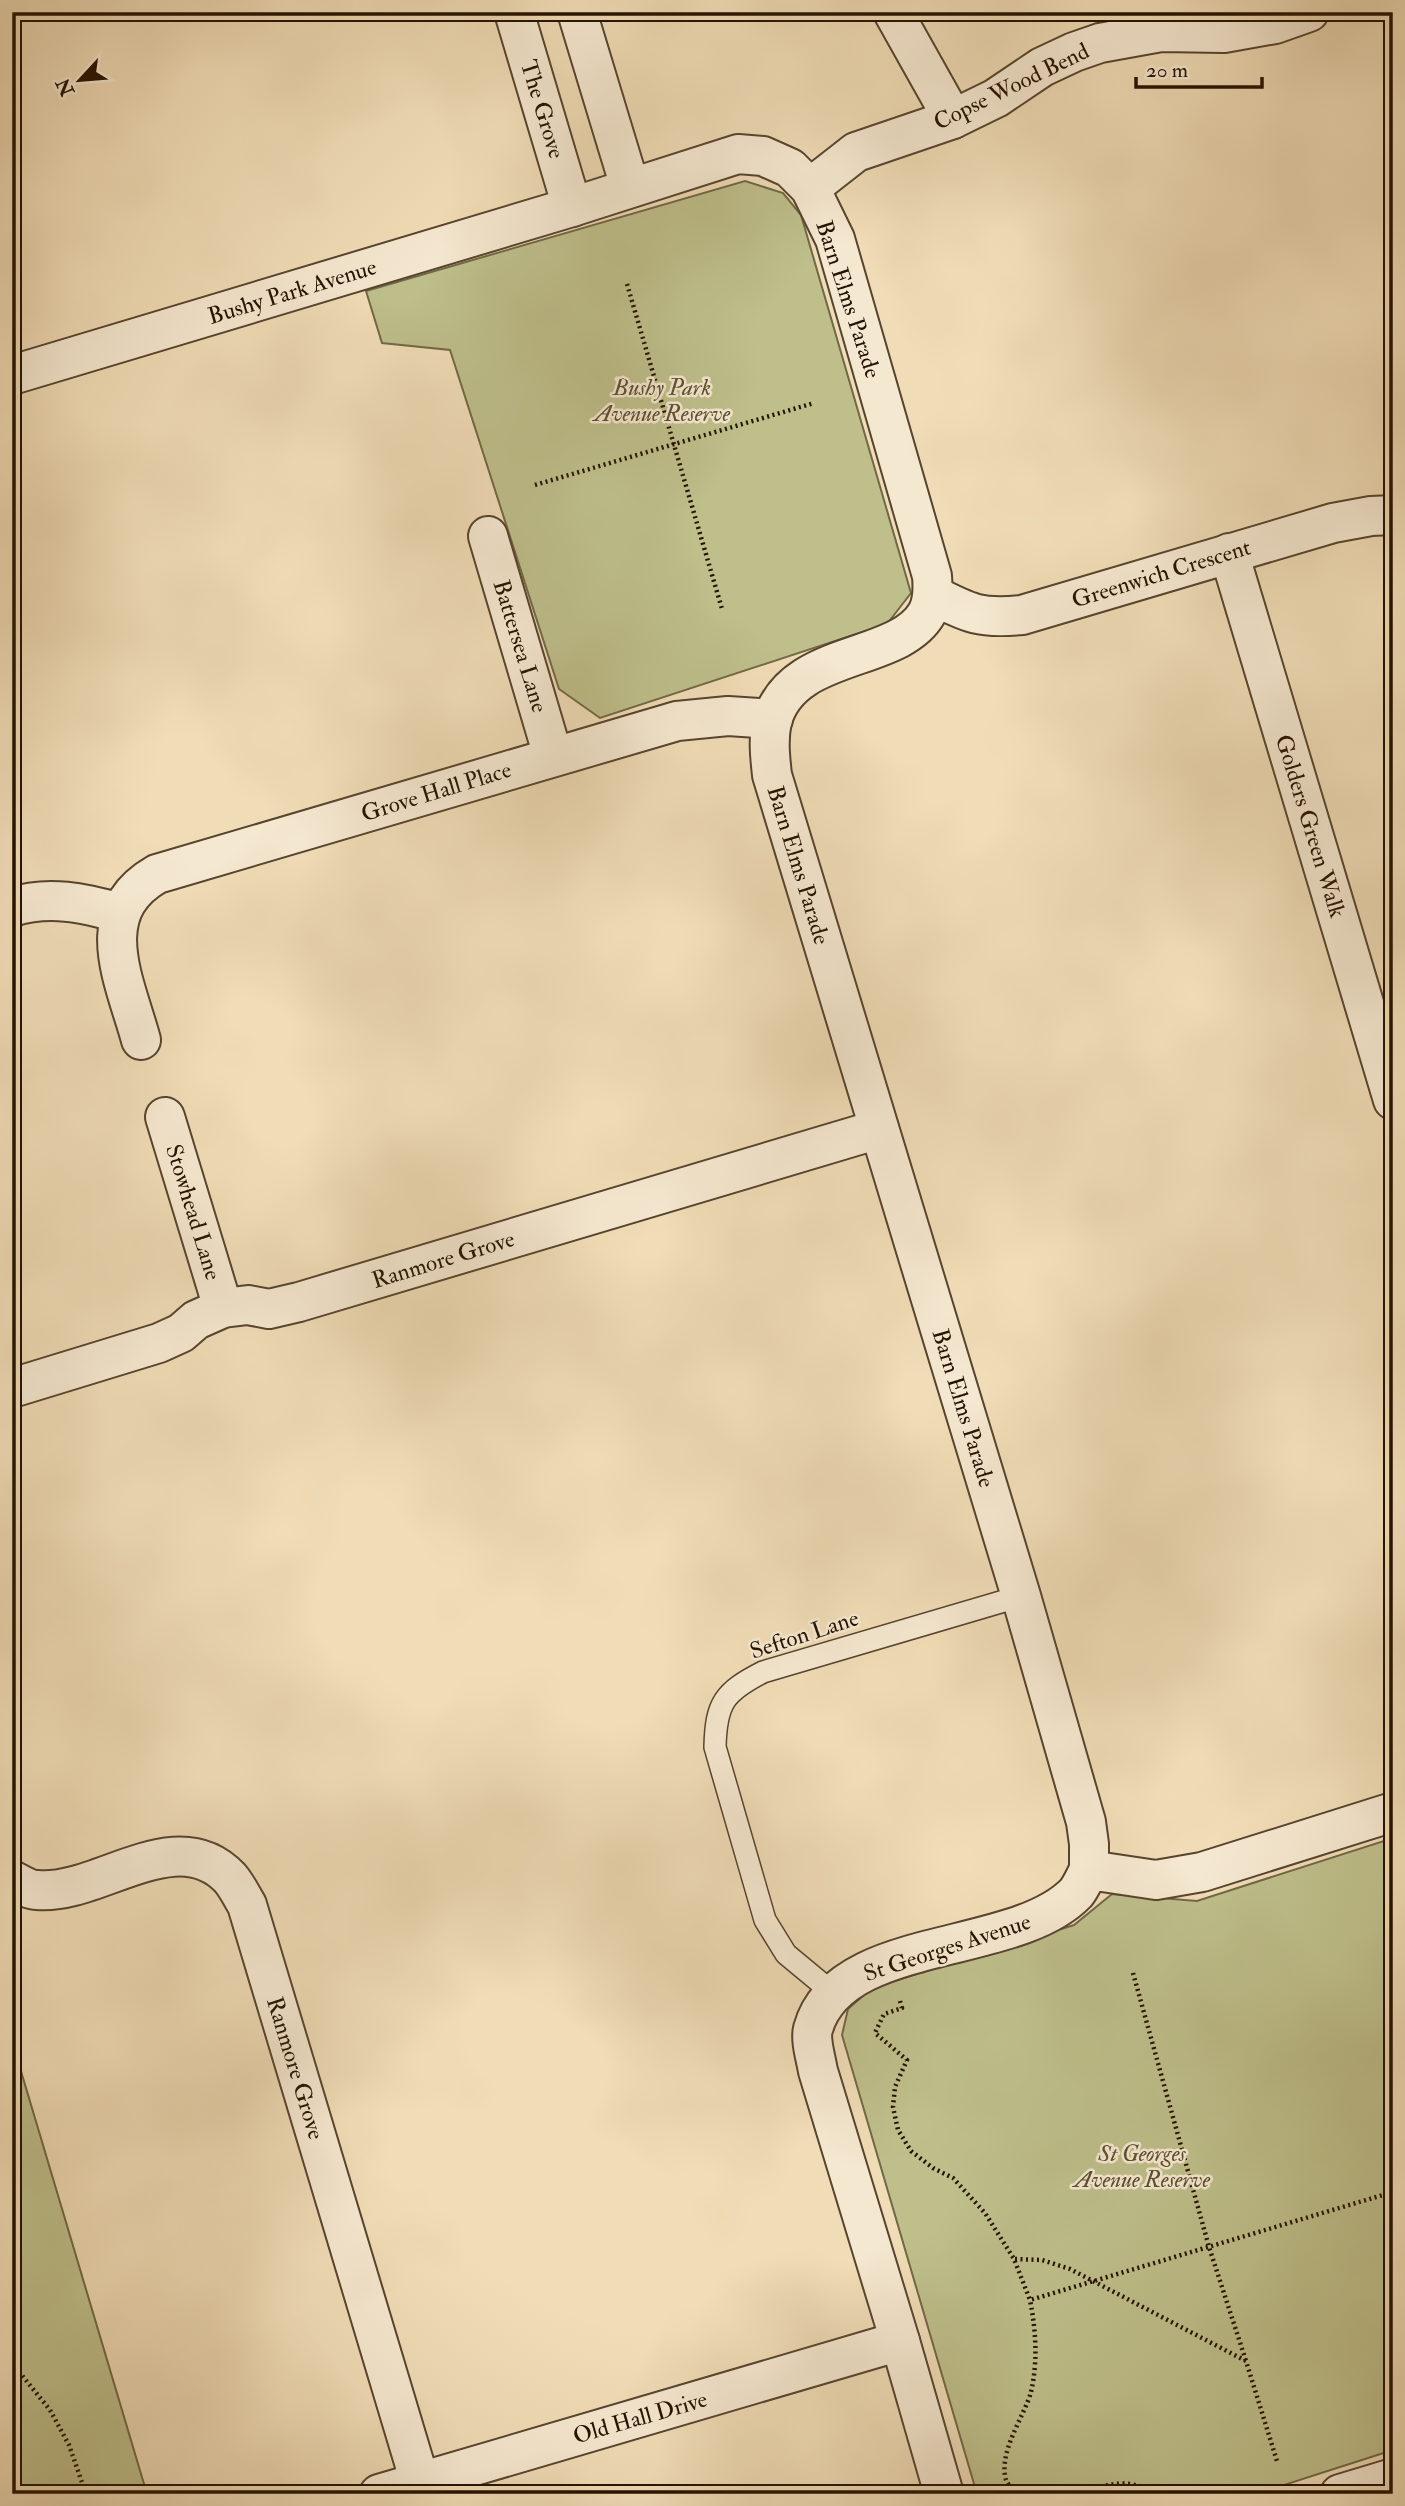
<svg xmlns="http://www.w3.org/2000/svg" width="1405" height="2506" font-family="'IM FELL Double Pica',serif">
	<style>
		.green { fill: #bebf8b; stroke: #716846; stroke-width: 2 }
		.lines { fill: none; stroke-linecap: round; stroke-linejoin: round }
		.lane-casing { stroke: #57442e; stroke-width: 24 }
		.street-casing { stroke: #57442e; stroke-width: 42 }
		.path { stroke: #241200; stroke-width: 4.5; stroke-dasharray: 2 3.5; stroke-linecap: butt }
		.lane { stroke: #f5e8d0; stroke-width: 21 }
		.street { stroke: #f5e8d0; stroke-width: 38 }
		.labels { text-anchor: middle; stroke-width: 5; stroke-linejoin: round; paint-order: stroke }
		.street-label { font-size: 23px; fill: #241200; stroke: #f5e8d0 }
		.park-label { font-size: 23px; font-style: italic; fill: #5a4f31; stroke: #f5e8d0 }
	</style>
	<rect width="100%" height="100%" fill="#f0dcb6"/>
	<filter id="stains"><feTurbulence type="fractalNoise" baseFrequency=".00286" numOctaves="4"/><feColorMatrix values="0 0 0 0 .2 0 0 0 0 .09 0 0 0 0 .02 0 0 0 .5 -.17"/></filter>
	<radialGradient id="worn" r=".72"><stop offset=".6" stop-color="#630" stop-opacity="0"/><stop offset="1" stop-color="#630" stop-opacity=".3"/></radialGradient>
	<!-- green -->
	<g class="green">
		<polygon points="745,181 783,193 801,215 911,593 887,624 600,718 559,689 450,350 382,343 366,291"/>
		<polygon points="1393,1838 1393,2450 1256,2494 977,2494 842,2035 848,2009 872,1988 1074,1925 1112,1894 1197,1901"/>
		<polygon points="12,2041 147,2494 12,2494"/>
	</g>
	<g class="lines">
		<!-- lane casing -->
		<g class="lane-casing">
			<path id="lane" d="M 833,1993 L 786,1954 L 765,1920 L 715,1747 C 716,1703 724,1692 763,1672 L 1021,1596"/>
		</g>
		<!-- street casing -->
		<g class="street-casing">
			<g id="street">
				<polyline points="514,12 572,207"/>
				<polyline points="577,12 630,187"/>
				<polyline points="893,12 953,119"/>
				<polyline points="810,188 856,152 953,119 996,98 1042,67 1074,52 1100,43 1161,32 1224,33 1275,24 1309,12"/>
				<path d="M 12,375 L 572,207 L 738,154 L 763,156 L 790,168 L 810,188 L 835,239 L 932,576 C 933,588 933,602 927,613 C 898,664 792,648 772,721 C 768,739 770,757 772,775 L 1021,1596 L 1086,1822 L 1089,1844 L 1089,1870"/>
				<polyline points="488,536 553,756"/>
				<polyline points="1229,553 1393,1100"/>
				<path d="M 933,595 C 970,614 980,619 1022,615 L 1333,523 L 1371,516 L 1393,515"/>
				<path d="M 12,907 C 49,895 84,903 120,913"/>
				<path d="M 141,1040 C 125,981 89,913 157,874 L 677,721 L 728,716 L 773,719"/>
				<polyline points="165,1117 223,1308"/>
				<polyline points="12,1388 159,1343 181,1333 196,1320 223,1308 248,1305 269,1309 299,1302 879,1129"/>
				<path d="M 12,1880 C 20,1884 29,1890 37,1890 C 98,1896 176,1821 230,1878 C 237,1886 242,1897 247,1905 L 420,2482"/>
				<polyline points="379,2494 900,2341"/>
				<path d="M 944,2494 L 900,2341 L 818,2071 C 816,2059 810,2040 813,2029 C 839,1934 1014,1957 1076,1893 C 1081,1887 1085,1877 1089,1870 L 1156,1880 L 1202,1872 L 1393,1812"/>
				<polyline points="1340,2494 1393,2478"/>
			</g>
		</g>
		<!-- path -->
		<g class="path">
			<polyline points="627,284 722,609"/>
			<polyline points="535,485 814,403"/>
			<polyline points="1133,1973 1209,2247 1246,2361"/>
			<polyline points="900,2001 902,2008 884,2014 875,2033 907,2060 895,2087 893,2107 898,2130 911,2151 933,2168 953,2178 985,2213 1014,2259 1030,2300 1393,2192"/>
			<polyline points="1015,2259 1042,2260 1070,2269 1246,2361 1277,2461"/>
			<polyline points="12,2363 50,2410 69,2445 86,2494"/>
			<path d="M 1015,2494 C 1013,2490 1008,2484 1006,2480 C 998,2452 1024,2417 1031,2392 C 1038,2361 1036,2331 1030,2300"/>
			<path d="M 1080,2494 C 1095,2487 1114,2482 1130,2484 C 1146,2487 1159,2492 1176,2490 L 1177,2494"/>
		</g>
		<!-- lane -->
		<use href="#lane" class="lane"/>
		<!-- street -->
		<use href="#street" class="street"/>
	</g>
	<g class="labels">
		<!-- street labels -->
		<g class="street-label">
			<text transform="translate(1011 86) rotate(-26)" y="8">Copse Wood Bend</text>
			<text transform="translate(543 109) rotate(73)" y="8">The Grove</text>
			<text transform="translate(292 291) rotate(-17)" y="8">Bushy Park Avenue</text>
			<text transform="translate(849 299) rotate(72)" y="8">Barn Elms Parade</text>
			<text transform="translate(1161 573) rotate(-17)" y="8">Greenwich Crescent</text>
			<text transform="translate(521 646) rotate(73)" y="8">Battersea Lane</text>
			<text transform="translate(436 791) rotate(-17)" y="8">Grove Hall Place</text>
			<text transform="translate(1311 826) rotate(73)" y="8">Golders Green Walk</text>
			<text transform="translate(799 865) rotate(73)" y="8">Barn Elms Parade</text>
			<text transform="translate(194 1212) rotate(73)" y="8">Stowhead Lane</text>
			<text transform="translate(443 1259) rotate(-17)" y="8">Ranmore Grove</text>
			<text transform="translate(964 1408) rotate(73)" y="8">Barn Elms Parade</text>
			<text transform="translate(804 1634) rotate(-18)" y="8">Sefton Lane</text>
			<text transform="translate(947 1947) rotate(-18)" y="8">St Georges Avenue</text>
			<text transform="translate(296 2068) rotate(73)" y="8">Ranmore Grove</text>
			<text transform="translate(640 2417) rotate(-16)" y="8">Old Hall Drive</text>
		</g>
		<!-- park labels -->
		<g class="park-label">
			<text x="662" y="395">Bushy Park<tspan x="662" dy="26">Avenue Reserve</tspan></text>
			<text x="1142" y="2161">St Georges<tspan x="1142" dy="26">Avenue Reserve</tspan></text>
		</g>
	</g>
	<!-- margin -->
	<rect width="1405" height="2506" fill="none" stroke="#f0dcb6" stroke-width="42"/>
	<rect x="14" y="14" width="1377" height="2478" fill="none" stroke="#241200" stroke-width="3.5"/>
	<rect x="21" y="21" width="1363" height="2464" fill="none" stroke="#241200" stroke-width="2"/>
	<!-- north arrow -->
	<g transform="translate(80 80) rotate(244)" stroke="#f5e8d0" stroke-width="5" paint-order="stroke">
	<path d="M0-5L12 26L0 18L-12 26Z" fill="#241200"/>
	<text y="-10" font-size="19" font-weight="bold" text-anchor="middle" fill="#241200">N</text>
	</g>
	<!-- scale -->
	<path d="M1136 77v10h126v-10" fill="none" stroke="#241200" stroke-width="3.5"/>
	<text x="1146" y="77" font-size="21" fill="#241200" stroke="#f5e8d0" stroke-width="5" paint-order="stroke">20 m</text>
	<rect width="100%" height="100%" filter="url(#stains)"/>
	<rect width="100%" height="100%" fill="url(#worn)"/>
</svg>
